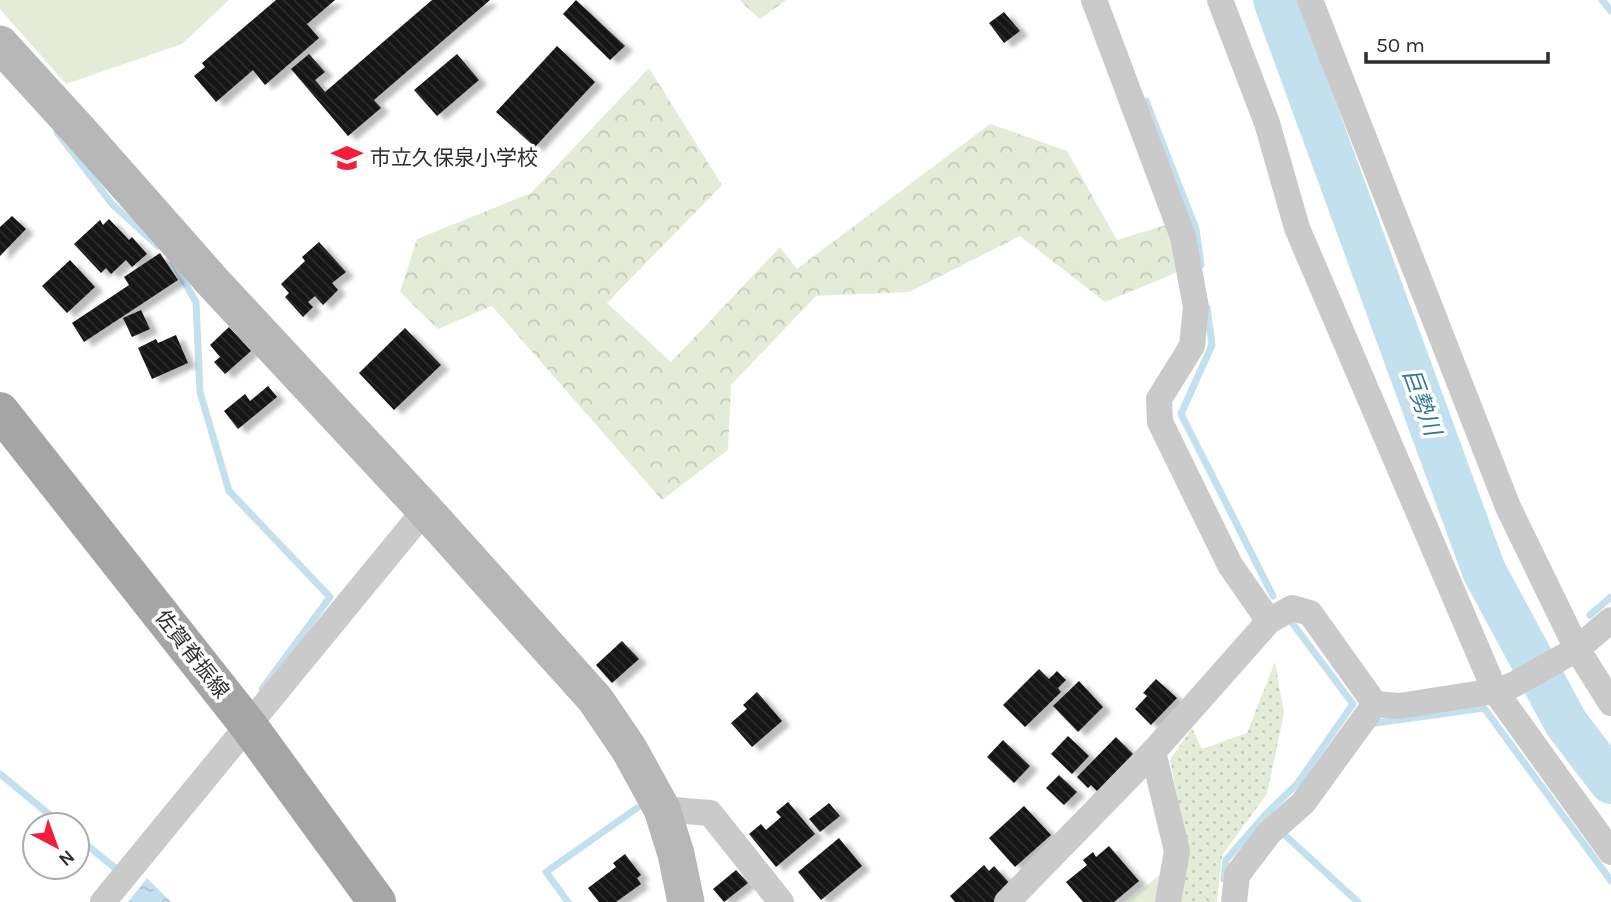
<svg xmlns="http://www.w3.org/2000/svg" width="1611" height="902" font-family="Karla,'Noto Sans JP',sans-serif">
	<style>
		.grass { fill: url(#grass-dots) }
		.forest { fill: url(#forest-crowns) }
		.garden { fill: #e4ecd8 }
		.water { fill: url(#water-ripples) }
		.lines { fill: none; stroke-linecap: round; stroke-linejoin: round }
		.stream { stroke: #c2e0ee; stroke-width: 7 }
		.river { stroke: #c2e0ee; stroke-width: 44 }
		.building { fill: url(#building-back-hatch); filter: url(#shadow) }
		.street { stroke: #cacaca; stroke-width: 26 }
		.secondary { stroke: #b7b7b7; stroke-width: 37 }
		.primary { stroke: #a5a5a5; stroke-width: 38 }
		.labels { text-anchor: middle; stroke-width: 7; stroke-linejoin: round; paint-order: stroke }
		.poi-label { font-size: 21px; fill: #2d2d2d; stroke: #fff; text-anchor: start }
		.street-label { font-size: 21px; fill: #2d2d2d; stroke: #fff }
		.water-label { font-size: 23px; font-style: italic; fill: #337796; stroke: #fff }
	</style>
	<defs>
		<pattern id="grass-dots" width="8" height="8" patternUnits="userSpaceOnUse" patternTransform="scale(1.75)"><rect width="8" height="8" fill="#e4ecd8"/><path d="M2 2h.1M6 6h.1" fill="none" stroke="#c4cbba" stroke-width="1.8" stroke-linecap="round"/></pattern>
		<pattern id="forest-crowns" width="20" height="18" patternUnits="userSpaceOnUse" patternTransform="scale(1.75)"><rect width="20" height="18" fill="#e4ecd8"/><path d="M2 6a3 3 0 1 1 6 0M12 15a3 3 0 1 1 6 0" fill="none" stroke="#c4cbba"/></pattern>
		<pattern id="water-ripples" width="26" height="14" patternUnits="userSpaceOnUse" patternTransform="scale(1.75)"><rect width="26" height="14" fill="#c2e0ee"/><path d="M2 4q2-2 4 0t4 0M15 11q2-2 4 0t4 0" fill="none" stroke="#a7c0cc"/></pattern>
		<pattern id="building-back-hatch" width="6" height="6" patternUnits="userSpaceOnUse" patternTransform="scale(1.75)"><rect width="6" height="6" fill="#141414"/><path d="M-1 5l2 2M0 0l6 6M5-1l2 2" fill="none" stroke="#2e2e2e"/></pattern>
		<filter id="shadow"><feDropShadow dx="8" dy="4.5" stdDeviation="2" flood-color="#0004"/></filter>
	</defs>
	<rect width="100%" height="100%" fill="#fff"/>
	<!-- grass -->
	<polygon class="grass" points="1275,662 1284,713 1267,794 1222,855 1217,902 1176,902 1187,847 1170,760 1192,728 1202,749 1247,733"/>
	<!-- forest -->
	<g class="forest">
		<polygon points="739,0 786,0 760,19"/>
		<polygon points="649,68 722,185 607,303 671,362 780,247 797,269 990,124 1067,151 1117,240 1169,224 1178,272 1105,302 1020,236 909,292 816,296 731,385 728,450 662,500 492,306 438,329 400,292 417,239 531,193"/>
	</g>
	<!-- garden -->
	<g class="garden">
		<polygon points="0,0 229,0 182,44 66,84 0,9"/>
		<polygon points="1162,873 1158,902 1127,902"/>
	</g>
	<!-- water -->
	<polygon class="water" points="147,878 171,902 128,902"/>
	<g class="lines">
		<!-- stream -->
		<g class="stream">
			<polyline points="1602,0 1611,11"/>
			<polyline points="1146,101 1196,229 1201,265"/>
			<polyline points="57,132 112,204 158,246"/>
			<polyline points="173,262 196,302 200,392 229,491 330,597 262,689"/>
			<polyline points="1207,308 1212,345 1181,414 1273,596"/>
			<polyline points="1590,615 1611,597"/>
			<polyline points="1376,723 1484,708 1611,881"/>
			<polyline points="0,774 62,825"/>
			<polyline points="77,837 120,872"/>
			<polyline points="1287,837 1358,902"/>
			<polyline points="1224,879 1226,860 1265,815 1297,784 1353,704 1293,624"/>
			<polyline points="568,902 546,872 637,808"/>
		</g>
		<!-- river -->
		<polyline class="river" points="1275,0 1484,571 1566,723 1611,782"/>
	</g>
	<!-- building -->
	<g class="building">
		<polygon points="276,0 335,0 307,24 319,38 265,85 253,70 216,102 194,76 205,67 202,63"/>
		<polygon points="432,0 490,0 374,100 381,108 348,136 291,69 309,54 325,72 315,80 325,92"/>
		<polygon points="576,0 625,46 610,60 563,14"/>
		<polygon points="1004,12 1020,31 1004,43 989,23"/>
		<polygon points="557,46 595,82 535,147 496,112"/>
		<polygon points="457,54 479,80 437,116 414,90"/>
		<polygon points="12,216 26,229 0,256 0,227"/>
		<polygon points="109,219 129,240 132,237 147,254 132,267 126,260 111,274 106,268 101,273 74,244 100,220 103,225"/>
		<polygon points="319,242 346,272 332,283 338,290 323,305 315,296 308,302 313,307 303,317 285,297 289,293 281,284 305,261 302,257"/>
		<polygon points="160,253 178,280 84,342 72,323 129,285 124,277"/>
		<polygon points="70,260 95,287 67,313 42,286"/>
		<polygon points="141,310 150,329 132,337 123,318"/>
		<polygon points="229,327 251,351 225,374 214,362 220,357 210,345"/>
		<polygon points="405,328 441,365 394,410 359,373"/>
		<polygon points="176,335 188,363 152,379 138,348 156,339 158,343"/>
		<polygon points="268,386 277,397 238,429 224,411 245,394 250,401"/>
		<polygon points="622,641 639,659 612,683 596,665"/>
		<polygon points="1039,669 1049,679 1057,671 1066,680 1058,688 1061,692 1025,727 1003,705"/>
		<polygon points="1156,679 1177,698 1151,725 1135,709 1147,696 1143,693"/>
		<polygon points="1079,681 1103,707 1078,732 1053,706"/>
		<polygon points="757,692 782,721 752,747 731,723 747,709 743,705"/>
		<polygon points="1068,736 1089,756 1072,774 1051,754"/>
		<polygon points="1116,737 1134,755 1098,792 1091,785 1088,788 1077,777"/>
		<polygon points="1003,740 1030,766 1014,783 987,757"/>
		<polygon points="1059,775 1077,792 1064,805 1046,788"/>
		<polygon points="788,802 815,834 776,867 749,834 761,824 766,830 781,817 776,812"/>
		<polygon points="829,803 840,816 820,832 809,819"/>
		<polygon points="1024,806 1051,835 1015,867 989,838"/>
		<polygon points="839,838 862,866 821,900 798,872"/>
		<polygon points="1109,846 1139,881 1114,902 1083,902 1066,882 1087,865 1083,860 1093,852 1096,857"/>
		<polygon points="625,854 641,875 637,878 641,884 616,902 599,902 588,888 616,867 613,863"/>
		<polygon points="984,865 989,871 994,866 1013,887 997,902 955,902 950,896"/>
		<polygon points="736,870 748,883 724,902 713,889"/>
	</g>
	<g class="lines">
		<!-- street -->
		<g class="street">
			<polyline points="1094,0 1183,237 1196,307 1192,346 1159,399 1160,422 1230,565 1269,621"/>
			<polyline points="1220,0 1267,123 1297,228 1495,691 1611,852"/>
			<polyline points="1310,0 1508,507 1577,649 1611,703"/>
			<polyline points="1153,752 1177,851 1168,902"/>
			<polyline points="662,809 710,813 781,902"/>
			<polyline points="103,902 425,510"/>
			<polyline points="1007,902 1153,752 1269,621 1292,608 1310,613 1375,704 1399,706 1495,691 1513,685 1577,649 1611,620"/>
			<polyline points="1234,902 1237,875 1269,833 1303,803 1375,704"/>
		</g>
		<!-- secondary -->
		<polyline class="secondary" points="0,44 83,135 212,281 425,510 595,699 629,749 662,809 676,854 686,902"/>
		<!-- primary -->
		<polyline class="primary" points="0,411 248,725 377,902"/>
	</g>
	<!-- icons -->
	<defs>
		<g id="school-bare" transform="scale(2.415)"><path d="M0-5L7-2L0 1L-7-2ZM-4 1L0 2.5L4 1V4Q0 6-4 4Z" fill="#f61c3c" stroke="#fff" stroke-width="2.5" paint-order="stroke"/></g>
	</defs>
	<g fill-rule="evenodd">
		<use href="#school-bare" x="347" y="158"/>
	</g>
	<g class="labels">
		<!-- poi labels -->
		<g class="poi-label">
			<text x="370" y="165">市立久保泉小学校</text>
		</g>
		<!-- street labels -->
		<g class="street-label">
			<text transform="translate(192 654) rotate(52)" y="7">佐賀脊振線</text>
		</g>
		<!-- water labels -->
		<g class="water-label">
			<text transform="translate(1422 402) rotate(70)" y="8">巨勢川</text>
		</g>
	</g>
	<!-- north arrow -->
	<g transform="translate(56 846) rotate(139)"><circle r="33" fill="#ffffff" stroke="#ababab" stroke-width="2"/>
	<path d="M0-5L12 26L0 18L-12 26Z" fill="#f61c3c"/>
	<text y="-10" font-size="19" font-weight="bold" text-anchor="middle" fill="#2d2d2d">N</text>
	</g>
	<!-- scale -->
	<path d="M1366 52v10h182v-10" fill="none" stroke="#2d2d2d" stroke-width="3.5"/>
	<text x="1376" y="52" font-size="21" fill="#2d2d2d" stroke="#ffffff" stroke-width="5" paint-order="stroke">50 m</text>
</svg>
